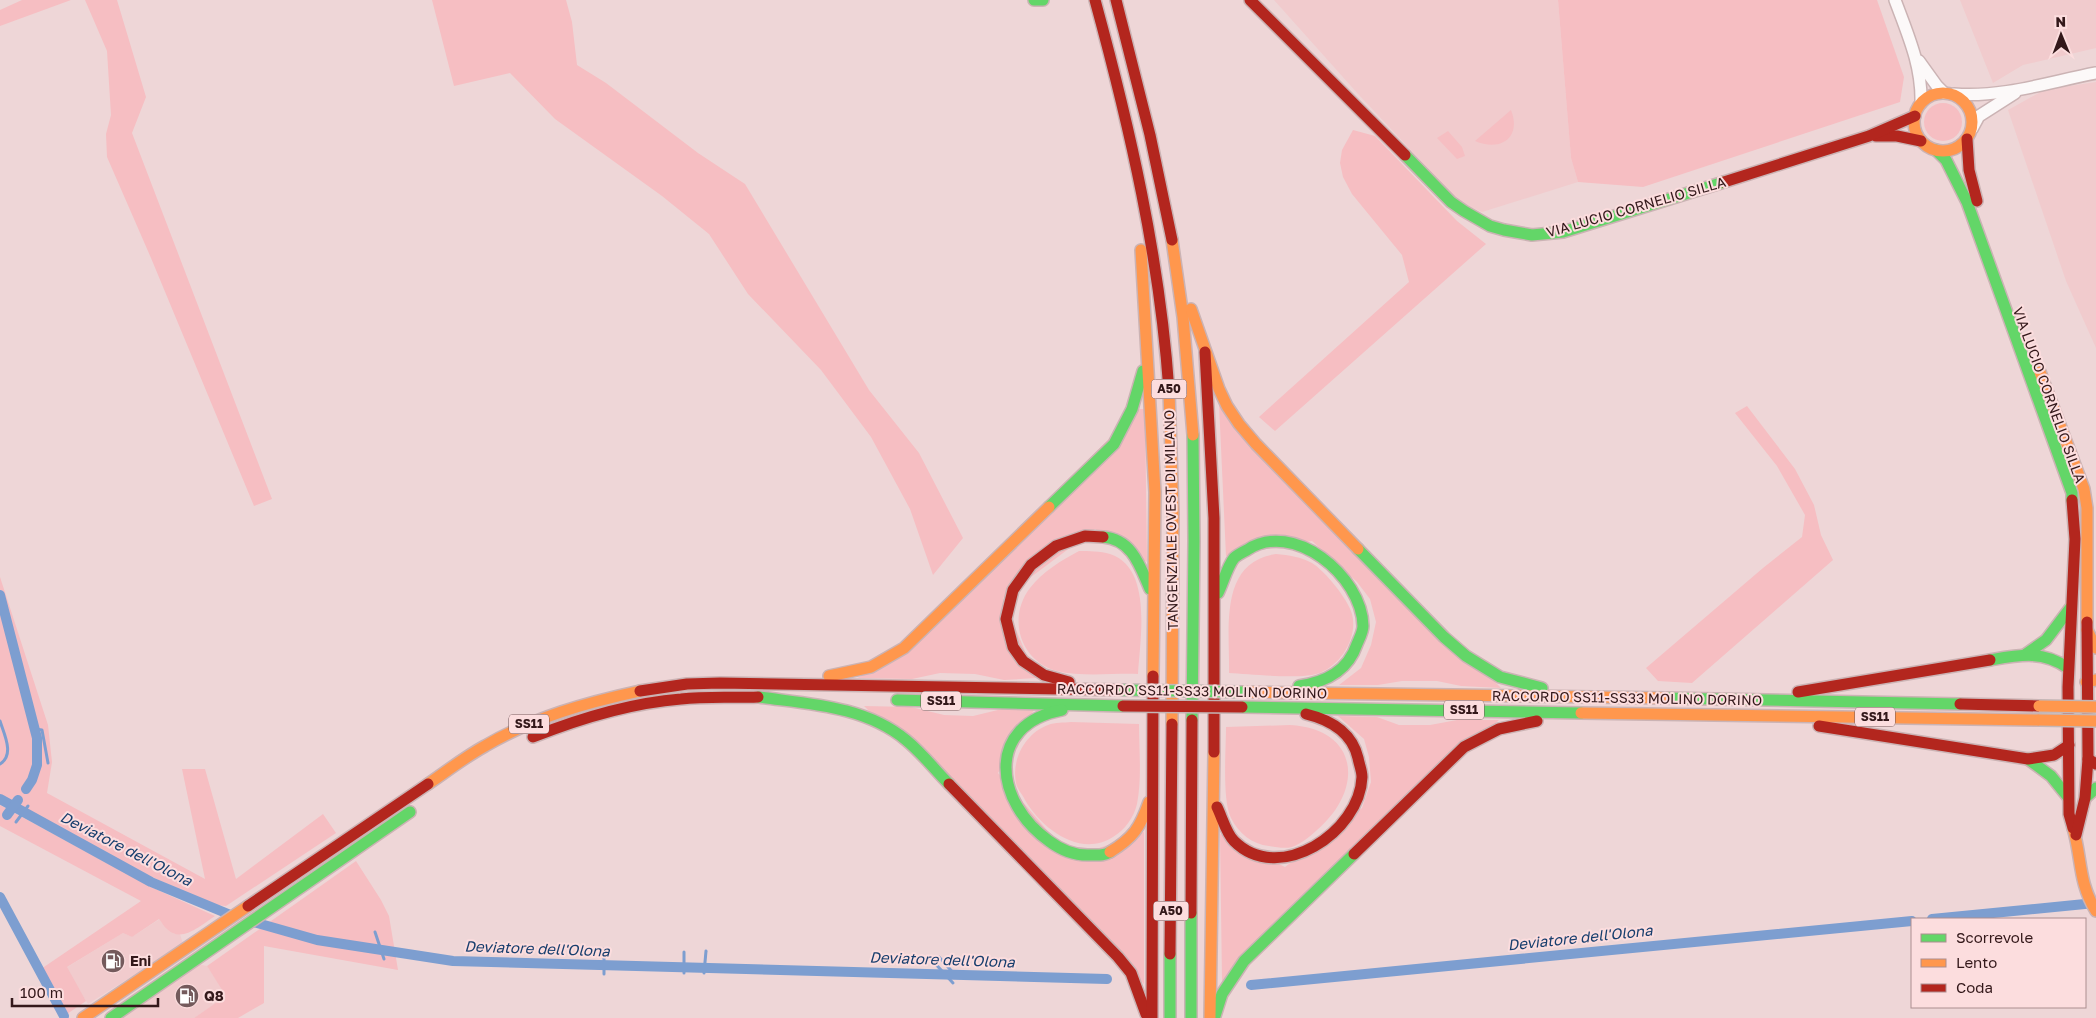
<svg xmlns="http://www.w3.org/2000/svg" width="2096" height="1018" font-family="'Golos Text',sans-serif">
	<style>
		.built { fill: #f1cbcd }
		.green { fill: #f6bec2 }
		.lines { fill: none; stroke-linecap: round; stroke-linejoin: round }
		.stream { stroke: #7d9ed0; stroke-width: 3 }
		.canal { stroke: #7d9ed0; stroke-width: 10 }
		.street-casing { stroke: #cbb3b4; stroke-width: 14 }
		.fast-casing { stroke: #cbb3b4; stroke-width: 14 }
		.slow-casing { stroke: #cbb3b4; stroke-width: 14 }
		.jam-casing { stroke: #cbb3b4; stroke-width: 14 }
		.street { stroke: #fcf9f9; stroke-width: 11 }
		.fast { stroke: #63d668; stroke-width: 11 }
		.slow { stroke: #ff974d; stroke-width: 11 }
		.jam { stroke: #b3261e; stroke-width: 11 }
		.fast-bridge-casing { stroke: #c4b6b6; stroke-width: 14; stroke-linecap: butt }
		.slow-bridge-casing { stroke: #c4b6b6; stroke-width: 14; stroke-linecap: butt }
		.jam-bridge-casing { stroke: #c4b6b6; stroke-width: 14; stroke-linecap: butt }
		.fast-bridge { stroke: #63d668; stroke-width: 11 }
		.slow-bridge { stroke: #ff974d; stroke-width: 11 }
		.jam-bridge { stroke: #b3261e; stroke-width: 11 }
		.labels { text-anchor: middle; stroke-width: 4; stroke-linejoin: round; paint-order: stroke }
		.shield { fill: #fcddde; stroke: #6f5355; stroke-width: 1 }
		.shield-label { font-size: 12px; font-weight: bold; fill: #33181a }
		.street-label { font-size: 14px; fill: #33181a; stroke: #fcddde }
		.poi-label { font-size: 14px; font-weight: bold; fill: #33181a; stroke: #fcddde; text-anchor: start }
		.water-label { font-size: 15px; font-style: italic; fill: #173e6d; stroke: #fcddde }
	</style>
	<rect width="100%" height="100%" fill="#eed6d7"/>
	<!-- built -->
	<g class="built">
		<polygon points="1274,0 1558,0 1571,158 1578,182 1482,212 1470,207 1455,197 1359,95"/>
		<polygon points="1960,0 2096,0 2096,48 2023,65 1993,83"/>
		<polygon points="2096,82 2096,348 2066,281 2008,110 2044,90"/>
		<polygon points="160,919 174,934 180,934 183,944 88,1004 66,968 123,933 132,937"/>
		<polygon points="197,964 207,966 227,996 194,1018 119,1018"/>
	</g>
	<!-- green -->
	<g class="green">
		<polygon points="22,0 71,0 0,26 0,10"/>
		<polygon points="85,0 117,0 146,97 132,133 272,499 254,506 151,258 107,157 106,134 111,115 107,51"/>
		<polygon points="432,0 566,0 572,22 577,65 606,83 698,153 745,184 869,390 919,453 963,538 933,575 910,509 871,437 821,370 748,294 709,234 662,196 555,119 510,73 454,86"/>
		<polygon points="1558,0 1877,0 1904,77 1900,102 1643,187 1578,182 1571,158"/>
		<circle cx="1943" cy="122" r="19"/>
		<path d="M 1511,110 C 1522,138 1500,152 1475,141 Z"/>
		<polygon points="1353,130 1375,136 1457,221 1486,244 1275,431 1259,417 1409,282 1402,255 1352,194 1343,177 1340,163 1342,150"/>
		<polygon points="1448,131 1462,147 1465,156 1457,159 1437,138"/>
		<polygon points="1219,404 1501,688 1461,686 1437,681 1402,681 1378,685 1339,685 1361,668 1371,645 1376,622 1370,599 1357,582 1312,541 1226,556"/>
		<polygon points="1747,406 1795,469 1814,505 1821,535 1833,560 1692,683 1658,681 1646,668 1763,568 1802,537 1805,515 1777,466 1735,413"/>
		<polygon points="1139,409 1145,409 1147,562 1095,529 1003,598 1036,678 1004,680 975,674 940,673 912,679 857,678 877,669"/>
		<path d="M 1079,551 C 1089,551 1100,551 1110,554 C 1153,568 1140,639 1138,674 C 1114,673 1081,677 1057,671 C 1020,661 1007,618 1030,588 C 1043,571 1061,561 1079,551 Z"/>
		<path d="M 1276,554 C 1289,555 1301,557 1312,563 C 1325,571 1348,599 1352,614 C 1358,637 1342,664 1320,673 C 1301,680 1251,674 1229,673 C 1230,630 1218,562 1276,554 Z"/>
		<polygon points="0,577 48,725 52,762 47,793 205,879 182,769 205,769 236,879 323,814 336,833 226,906 215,905 152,877 0,796"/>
		<polygon points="864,706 911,707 944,715 973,716 1002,709 1034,710 998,773 1071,858 1144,832 1144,984"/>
		<polygon points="1338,716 1377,717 1399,725 1430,725 1457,720 1499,720 1222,981 1220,834 1285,867 1362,808 1371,782 1369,757 1364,739"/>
		<path d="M 1071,722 L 1139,724 C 1139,750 1142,779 1137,804 C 1134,817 1125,830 1113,837 C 1080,858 1042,829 1025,800 C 1023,795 1017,789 1016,783 C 1011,759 1026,733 1048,725 C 1055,722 1064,723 1071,722 Z"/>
		<path d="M 1290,725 C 1360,729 1364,790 1317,830 C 1311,836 1300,844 1292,847 C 1285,849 1276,847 1269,846 C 1252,844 1239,834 1231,818 C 1222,800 1226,750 1226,727 Z"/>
		<path d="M 0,805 L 151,887 L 215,916 C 202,924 182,944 167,929 C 164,927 162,922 159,919 L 132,937 L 123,933 L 67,967 L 86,1001 L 67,1014 L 41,969 L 141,901 L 0,826 Z"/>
		<polygon points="356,861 381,900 389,916 398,970 264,946 264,1003 238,1018 194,1018 226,996 207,966"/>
	</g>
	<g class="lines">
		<!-- stream -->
		<g class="stream">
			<path d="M 0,721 C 4,734 15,755 0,764"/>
			<polyline points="35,729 42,730 48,763"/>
			<polyline points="16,822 28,806"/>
			<polyline points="375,932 384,959"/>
			<polyline points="939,957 957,977"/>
			<polyline points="930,958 953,983"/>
			<polyline points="684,973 684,952"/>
			<polyline points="704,973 706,951"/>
			<polyline points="604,974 604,949"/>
		</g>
		<!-- canal -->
		<g class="canal">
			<polyline points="0,595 37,738 37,765 32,780 26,789"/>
			<polyline points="0,799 151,882 233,916"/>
			<polyline points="7,815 18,800"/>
			<polyline points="0,897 64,1016"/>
			<polyline points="1932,919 2095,903"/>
			<polyline points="250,921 317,940 453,961 1107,979"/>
			<polyline points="1251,985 1912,921"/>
		</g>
		<!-- street casing -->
		<g class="street-casing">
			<g id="street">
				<path d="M 1895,0 C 1908,35 1922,66 1921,103"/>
				<polyline points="1919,61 1937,86 1944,93"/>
				<path d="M 1954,94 C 2002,98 2049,82 2096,73"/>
				<polyline points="1972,129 1979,116 2015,93"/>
			</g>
		</g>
		<!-- fast casing -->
		<g class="fast-casing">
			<g id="fast">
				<polyline points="1034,0 1043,0"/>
				<polyline points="1936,150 1946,160 1967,202 2072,493 2072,500"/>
				<polyline points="1405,155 1451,202 1464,211 1490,226 1504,230 1532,235 1563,232 1724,182"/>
				<polyline points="1049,507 1114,444 1132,409 1143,371"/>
				<path d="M 1103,537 C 1132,539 1140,566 1150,589"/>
				<polyline points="1358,549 1444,637 1466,656 1500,677 1542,688"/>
				<path d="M 1218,593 C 1223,583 1227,567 1234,558 C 1237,555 1243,552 1247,550 C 1293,519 1362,576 1363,626 C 1363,632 1359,639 1357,644 C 1348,671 1326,682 1299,686"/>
				<polyline points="2026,654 2046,640 2071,607"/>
				<path d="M 1990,660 C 2019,655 2043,650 2068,668"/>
				<path d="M 759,697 C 809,704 865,706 906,740 C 922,753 935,770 949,784"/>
				<polyline points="1664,698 1960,704"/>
				<polyline points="897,700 1123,706"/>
				<polyline points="1242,707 1581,713"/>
				<path d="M 1062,710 C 984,725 995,803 1049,841 C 1061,850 1076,856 1091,855 C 1098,855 1104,856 1110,852"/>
				<polyline points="1192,720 1194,541 1193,435"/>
				<polyline points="2028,759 2051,776 2068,797"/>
				<polyline points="2085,798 2096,788"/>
				<polyline points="1215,1016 1222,994 1244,961 1354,854"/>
				<polyline points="111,1018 410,812"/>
				<polyline points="1170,1018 1170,954"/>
				<polyline points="1191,1018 1191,913"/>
			</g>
		</g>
		<!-- slow casing -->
		<g class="slow-casing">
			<g id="slow">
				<circle cx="1943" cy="122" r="29"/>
				<polyline points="1172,240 1183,317 1193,435"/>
				<polyline points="1141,250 1155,492 1153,676"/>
				<polyline points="1191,309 1219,389 1227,406 1239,424 1256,444 1358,549"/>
				<polyline points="2040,372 2084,489 2087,508 2087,622"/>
				<polyline points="1169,391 1173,513 1172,724"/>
				<polyline points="2087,630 2096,648"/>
				<polyline points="829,676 871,667 904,648 1049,507"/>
				<polyline points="2086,682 2096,680"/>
				<polyline points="1242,692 1664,698"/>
				<polyline points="1581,713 2039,720"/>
				<path d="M 428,784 C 447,771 465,757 485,746 C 535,717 585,703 640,691"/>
				<path d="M 2073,828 C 2082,858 2078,882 2096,911"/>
				<path d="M 1110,852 C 1133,838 1140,828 1149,802"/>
				<polyline points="83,1018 248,906"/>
				<polyline points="1210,1018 1214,752"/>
			</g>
		</g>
		<!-- jam casing -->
		<g class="jam-casing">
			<g id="jam">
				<path d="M 1095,0 C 1130,128 1160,259 1169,391"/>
				<polyline points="1116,0 1150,135 1172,240"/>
				<polyline points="1250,0 1405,155"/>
				<polyline points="1876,136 1897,136 1921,141"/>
				<polyline points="1967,139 1969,170 1977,201"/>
				<polyline points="1724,182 1869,136 1915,116"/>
				<polyline points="1205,352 1214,518 1214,752"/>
				<polyline points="2072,500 2075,539 2068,687 2069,814 2073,828"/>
				<polyline points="1069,682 1044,675 1023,661 1013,647 1006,619 1013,590 1031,565 1056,546 1085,536 1103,537"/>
				<polyline points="640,691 687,684 720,683 1122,690"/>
				<polyline points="1798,692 1990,660"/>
				<polyline points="1960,704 2039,706"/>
				<polyline points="1819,726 2028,759 2054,755 2069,745"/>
				<path d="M 533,737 C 581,718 630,703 681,699 C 707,696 732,698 758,697"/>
				<polyline points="2088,759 2096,764"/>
				<polyline points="949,784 1118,957 1131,973 1146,1014"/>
				<path d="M 1217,807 C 1222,817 1226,833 1234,841 C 1279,886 1360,832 1362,777 C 1362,771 1359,764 1358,758 C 1352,732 1331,720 1306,714"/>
				<polyline points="2076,835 2085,798 2088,759 2087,622"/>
				<polyline points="1354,854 1464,747 1499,729 1537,721"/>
				<polyline points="248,906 428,784"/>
				<polyline points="1191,913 1192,720"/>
				<polyline points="1170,954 1172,724"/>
				<polyline points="1152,1018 1153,676"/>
			</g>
		</g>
		<!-- street -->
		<use href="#street" class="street"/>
		<!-- fast -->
		<use href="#fast" class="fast"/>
		<!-- slow -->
		<use href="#slow" class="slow"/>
		<!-- jam -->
		<use href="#jam" class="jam"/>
		<!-- fast-bridge casing -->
		<g class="fast-bridge-casing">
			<polyline id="fast-bridge" points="1122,690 1242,692"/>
		</g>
		<!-- slow-bridge casing -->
		<g class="slow-bridge-casing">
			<g id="slow-bridge">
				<polyline points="2039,706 2096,707"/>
				<polyline points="2039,720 2096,721"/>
			</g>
		</g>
		<!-- jam-bridge casing -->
		<g class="jam-bridge-casing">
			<polyline id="jam-bridge" points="1123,706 1242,707"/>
		</g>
		<!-- fast-bridge -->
		<use href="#fast-bridge" class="fast-bridge"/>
		<!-- slow-bridge -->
		<use href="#slow-bridge" class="slow-bridge"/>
		<!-- jam-bridge -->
		<use href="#jam-bridge" class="jam-bridge"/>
	</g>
	<!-- icons -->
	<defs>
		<g id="fuel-disc" transform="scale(1.25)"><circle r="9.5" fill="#745a5c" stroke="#fcddde"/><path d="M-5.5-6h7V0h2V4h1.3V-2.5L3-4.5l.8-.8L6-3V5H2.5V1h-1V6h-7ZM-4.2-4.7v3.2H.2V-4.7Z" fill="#fff"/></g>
	</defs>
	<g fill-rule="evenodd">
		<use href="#fuel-disc" x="113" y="961"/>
		<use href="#fuel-disc" x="187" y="996"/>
	</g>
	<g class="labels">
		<!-- shield labels -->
		<g class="shield">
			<rect x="1151.5" y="379.5" width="35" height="19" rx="4"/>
			<rect x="921" y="691.5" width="40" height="19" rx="4"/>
			<rect x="1444" y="700.5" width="40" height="19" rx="4"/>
			<rect x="1855" y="707.5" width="40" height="19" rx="4"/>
			<rect x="509" y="714.5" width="40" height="19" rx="4"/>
			<rect x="1153.5" y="901.5" width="35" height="19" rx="4"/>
		</g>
		<g class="shield-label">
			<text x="1169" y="393">A50</text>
			<text x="941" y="705">SS11</text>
			<text x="1464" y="714">SS11</text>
			<text x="1875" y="721">SS11</text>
			<text x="529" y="728">SS11</text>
			<text x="1171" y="915">A50</text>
		</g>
		<!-- street labels -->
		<g class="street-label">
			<text transform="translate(1636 207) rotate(-16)" y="5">VIA LUCIO CORNELIO SILLA</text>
			<text transform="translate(2049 395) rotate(70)" y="5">VIA LUCIO CORNELIO SILLA</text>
			<text transform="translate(1171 520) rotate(-91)" y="5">TANGENZIALE OVEST DI MILANO</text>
			<text transform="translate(1192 691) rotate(1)" y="5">RACCORDO SS11-SS33 MOLINO DORINO</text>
			<text transform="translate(1627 698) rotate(1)" y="5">RACCORDO SS11-SS33 MOLINO DORINO</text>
		</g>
		<!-- poi labels -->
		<g class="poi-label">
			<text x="130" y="966">Eni</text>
			<text x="204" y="1001">Q8</text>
		</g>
		<!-- water labels -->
		<g class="water-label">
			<text transform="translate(126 849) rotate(27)" y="5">Deviatore dell'Olona</text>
			<text transform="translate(1580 938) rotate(-6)" y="5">Deviatore dell'Olona</text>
			<text transform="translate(537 949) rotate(2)" y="5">Deviatore dell'Olona</text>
			<text transform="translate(942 960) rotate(2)" y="5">Deviatore dell'Olona</text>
		</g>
	</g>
	<!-- legend -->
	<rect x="1911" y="918" width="175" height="90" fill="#fcddde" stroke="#ac8e90"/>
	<rect x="1921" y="934" width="25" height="8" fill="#63d668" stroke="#ac8e90"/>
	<text x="1956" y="943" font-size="15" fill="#33181a">Scorrevole</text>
	<rect x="1921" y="959" width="25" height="8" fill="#ff974d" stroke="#ac8e90"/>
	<text x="1956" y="968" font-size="15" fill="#33181a">Lento</text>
	<rect x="1921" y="984" width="25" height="8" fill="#b3261e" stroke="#ac8e90"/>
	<text x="1956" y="993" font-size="15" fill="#33181a">Coda</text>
	<!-- north arrow -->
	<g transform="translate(2061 35) rotate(359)" stroke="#fcddde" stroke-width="4" paint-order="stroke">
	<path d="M0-4L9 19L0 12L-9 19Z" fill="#33181a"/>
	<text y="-8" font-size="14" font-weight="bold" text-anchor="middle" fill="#33181a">N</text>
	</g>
	<!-- scale -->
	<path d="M12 998v8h146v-8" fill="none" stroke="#33181a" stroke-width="2.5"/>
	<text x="20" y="998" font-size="15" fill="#33181a" stroke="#fcddde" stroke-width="4" paint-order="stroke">100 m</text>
</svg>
